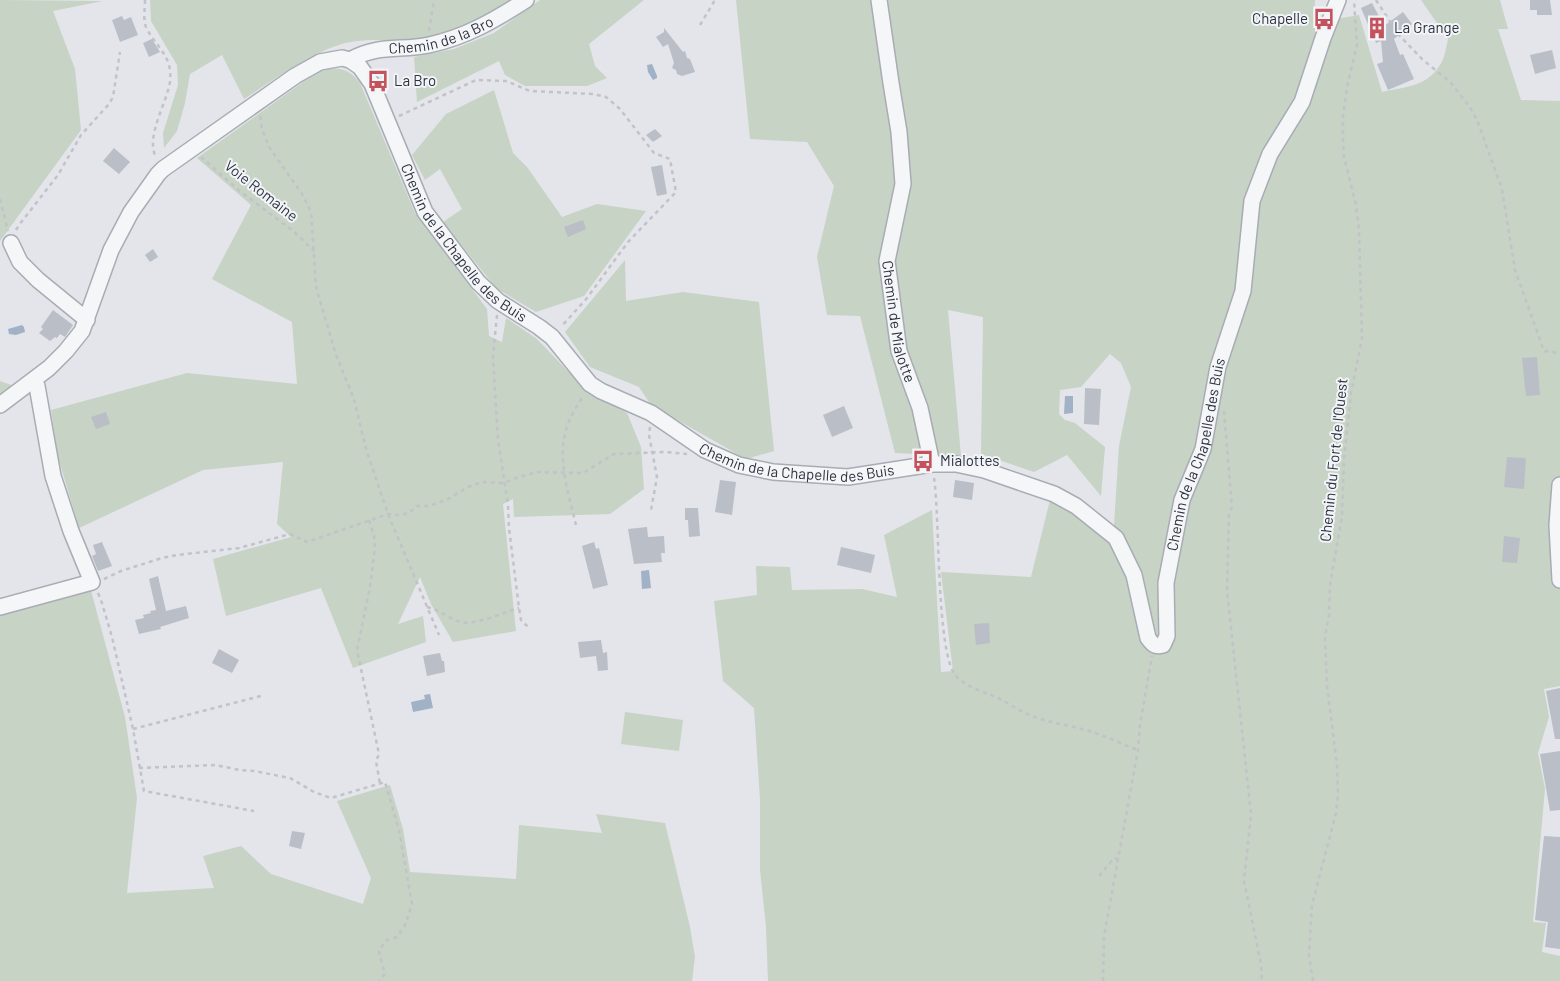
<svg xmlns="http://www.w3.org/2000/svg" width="1560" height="981" font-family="Barlow,sans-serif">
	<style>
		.green { fill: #c7d3c4 }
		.water { fill: #a1b1c6 }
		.building { fill: #babec6 }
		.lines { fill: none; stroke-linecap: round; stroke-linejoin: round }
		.street-casing { stroke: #a8acb4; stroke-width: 18 }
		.path { stroke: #c1c3c8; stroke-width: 2.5; stroke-dasharray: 4 4; stroke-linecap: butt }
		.street { stroke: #f5f6f8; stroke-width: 15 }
		.labels { text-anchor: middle; stroke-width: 4; stroke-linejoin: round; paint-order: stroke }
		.poi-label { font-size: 15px; fill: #2c3240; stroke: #f2f4f7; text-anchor: start }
		.street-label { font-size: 15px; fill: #2c3240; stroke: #f2f4f7 }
	</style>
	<rect width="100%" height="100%" fill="#e3e5ea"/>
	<!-- green -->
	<g class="green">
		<polygon points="0,0 103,1 53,11 75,69 81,130 0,241"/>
		<path d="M 150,0 L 512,0 C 480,22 454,35 415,39 C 389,42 364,37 339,45 C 307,55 272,81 244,99 L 222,55 L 190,74 L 185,103 L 177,131 L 164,148 L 163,133 L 178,85 L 177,65 L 151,21 Z"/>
		<polygon points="540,0 644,0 589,44 595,66 607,78 587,86 525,86 505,75 499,61 417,102 414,57 454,49 494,33"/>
		<path d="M 736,0 L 1315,0 L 1314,20 L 1325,21 L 1359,15 L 1382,92 C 1404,87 1427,87 1440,65 C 1445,58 1446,47 1448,39 L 1421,0 L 1500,0 L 1508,29 L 1498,29 L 1521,100 L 1560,101 L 1560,686 L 1544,689 L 1549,717 L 1538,753 L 1545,789 L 1533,922 L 1546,923 L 1542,952 L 1560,956 L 1560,981 L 768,981 L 766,927 L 760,870 L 760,799 L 754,708 L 723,681 L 714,601 L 757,595 L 756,566 L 790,567 L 792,590 L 862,589 L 897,597 L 884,535 L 932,510 L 941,672 L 953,671 L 941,572 L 1031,577 L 1050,500 L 1077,509 L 1113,541 L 1119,446 L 1131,387 L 1121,363 L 1110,354 L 1081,387 L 1060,390 L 1059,414 L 1065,420 L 1075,423 L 1105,447 L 1101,496 L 1067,455 L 1034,472 L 981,454 L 983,317 L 948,310 L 961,456 L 895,453 L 860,316 L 827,315 L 817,257 L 834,186 L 807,142 L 750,139 Z"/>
		<path d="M 328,68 C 343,68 351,71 360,83 L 415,213 L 487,309 L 489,336 L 502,342 L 506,318 L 537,339 L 582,386 L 627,413 L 641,447 L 644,489 L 610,514 L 514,517 L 513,499 L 503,504 L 516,631 L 453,642 L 431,604 L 420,577 L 398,624 L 423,616 L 426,642 L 353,668 L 321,588 L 226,616 L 213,559 L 291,537 L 277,524 L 283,462 L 203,470 L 79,528 L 58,457 L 51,410 L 187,373 L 297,384 L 292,322 L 212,279 L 251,205 L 197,158 L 303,82 Z"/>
		<polygon points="494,90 513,153 527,167 562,217 597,204 646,211 584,296 536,312 496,288 443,222 462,209 440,169 425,180 412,155 446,114"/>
		<polygon points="625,260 626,301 683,292 759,302 774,451 746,459 651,405 639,387 590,367 565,332"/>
		<polygon points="0,381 14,386 0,398"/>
		<polygon points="90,587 125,717 137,798 127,893 214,888 203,856 241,846 271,874 363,904 371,878 337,801 390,785 403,829 410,872 516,879 519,825 602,833 596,814 665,823 690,927 695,957 692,981 0,981 0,610"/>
		<polygon points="625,712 683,720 679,751 621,744"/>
	</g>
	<!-- water -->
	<g class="water">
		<polygon points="652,64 657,76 657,78 653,80 648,72 647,65"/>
		<polygon points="22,325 24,327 25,332 16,335 9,334 8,329"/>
		<polygon points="1065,396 1073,396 1073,413 1064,414"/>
		<polygon points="649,570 651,588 642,589 641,571"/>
		<polygon points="430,694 433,708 413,712 411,702 425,699 424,695"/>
	</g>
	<!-- building -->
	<g class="building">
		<polygon points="1530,0 1550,0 1552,15 1537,15 1537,10 1530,10"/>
		<polygon points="1372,3 1384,26 1403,12 1412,24 1394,39 1400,55 1403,54 1414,79 1388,90 1377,64 1383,62 1381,41 1376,43 1361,8"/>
		<polygon points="122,16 124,20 131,17 138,35 120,42 112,20"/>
		<polygon points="664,28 683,52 685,51 687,58 690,59 695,72 682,76 677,74 676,70 672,68 674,63 668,44 663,47 656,37 664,32"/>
		<polygon points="152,39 160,52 149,57 143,43"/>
		<polygon points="1552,50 1556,68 1535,74 1530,55"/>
		<polygon points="655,129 662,136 653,142 646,135"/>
		<polygon points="114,148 130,162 119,174 103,161"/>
		<polygon points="662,165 667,194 657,196 651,167"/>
		<polygon points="583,220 586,229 568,237 564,227"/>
		<polygon points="153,249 158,257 150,262 145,255"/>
		<polygon points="53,310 73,325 65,337 60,334 57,338 55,337 50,341 39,333 43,329 41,327"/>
		<polygon points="1537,357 1540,395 1526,396 1522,358"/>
		<polygon points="1085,388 1101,389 1099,425 1084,424"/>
		<polygon points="844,406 853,428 832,437 823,415"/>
		<polygon points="106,412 110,424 96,429 91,417"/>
		<polygon points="1507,457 1526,458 1524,489 1504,487"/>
		<polygon points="720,480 736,482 732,515 715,512"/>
		<polygon points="955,480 974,483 972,500 953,497"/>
		<polygon points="685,508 698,508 700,536 689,537 688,520 685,520"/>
		<polygon points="647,527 648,537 664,536 665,553 661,553 662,562 634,564 628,529"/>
		<polygon points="1504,536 1520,538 1517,563 1502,562"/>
		<polygon points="102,542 112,566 98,571 92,556 96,554 93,545"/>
		<polygon points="594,542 596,549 599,548 608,585 593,589 582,546"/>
		<polygon points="841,547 875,555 871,573 837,565"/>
		<polygon points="158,576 166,611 186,606 189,618 160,627 161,629 139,634 135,620 144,618 143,615 151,613 150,611 156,610 149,579"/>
		<polygon points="989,623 990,643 976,645 974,624"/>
		<polygon points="601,640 603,653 607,652 608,670 598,671 596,656 580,658 578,642"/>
		<polygon points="219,649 239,660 232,673 212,663"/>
		<polygon points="440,653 442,661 444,661 445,672 427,676 423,656"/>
		<polygon points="1560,688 1560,739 1555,739 1546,691"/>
		<polygon points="1560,751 1560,810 1550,811 1540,754"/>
		<polygon points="292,831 305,833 301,849 289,846"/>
		<polygon points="1544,836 1560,837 1560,949 1545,947 1548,922 1535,920"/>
	</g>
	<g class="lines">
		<!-- street casing -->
		<g class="street-casing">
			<g id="street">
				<path id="s1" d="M 879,0 L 891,83 L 899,132 L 903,184 L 887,261 L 899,351 L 920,408 L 932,464"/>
				<path id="s2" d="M 350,60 C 378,44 400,51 429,45 C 466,37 495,20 526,0"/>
				<polyline points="11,243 20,262 38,280 87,320"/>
				<path id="s3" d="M 0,405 L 49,368 L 66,351 L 82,331 L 111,250 L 131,212 L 158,174 L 163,169 L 295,76 L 320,62 L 342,58 L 350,60 L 360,67 L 372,84 L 425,212 L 478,282 L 498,301 L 539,327 L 552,337 L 590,384 L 601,391 L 651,413 L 705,450 L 739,465 L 773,472 L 848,477 L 932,464 L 956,464 L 984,470 L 1054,494 L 1076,506 L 1116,538 L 1134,575 L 1148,638 C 1153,645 1155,647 1163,645 L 1167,636 L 1166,583 L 1182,500 L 1203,449 L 1218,367 L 1243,291 L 1252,201 L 1270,154 L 1302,102 L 1323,38 L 1338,0"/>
				<polyline points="1560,485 1557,525 1560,580"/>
				<polyline points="0,607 92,582 71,531 53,476 37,386 34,380"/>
			</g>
		</g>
		<!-- path -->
		<g class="path">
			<path d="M 145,0 C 145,8 143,20 146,27 C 156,48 173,55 170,82 C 167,102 145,138 156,157"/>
			<polyline points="1376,0 1398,34 1422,59 1451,83 1469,106 1477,120 1502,189 1515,270 1544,351 1560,353"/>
			<polyline points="700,25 715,0"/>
			<polyline points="429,31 434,0"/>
			<polyline points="260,116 262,129 269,147 302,194 311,212 316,287 336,355 354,399 366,449 388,514 439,635"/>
			<polyline points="399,116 476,80 506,81 530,91 594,94 606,97 620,109 654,153 670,159 676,192 628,242 587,298 561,327"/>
			<polyline points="201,157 241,192 292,230 314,251"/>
			<polyline points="0,199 8,231"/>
			<polyline points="16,230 19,225 58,175 81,135 109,104 113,97 120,52"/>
			<polyline points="497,315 493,356 498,440 508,505 509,528 519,608 521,620 529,628"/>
			<polyline points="1224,411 1232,507 1229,515 1227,590 1251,814 1244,881 1261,964 1262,981"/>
			<polyline points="650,427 649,435 657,477 651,510"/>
			<path d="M 934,478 C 940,516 936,654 956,676 C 966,687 980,690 993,696 C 1006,701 1017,710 1030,715 C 1048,723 1070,725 1089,731 C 1105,736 1122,744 1138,750"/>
			<polyline points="369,520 374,536 375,547 370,587 357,650 379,754 376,761 380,784"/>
			<path d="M 576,525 C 569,495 557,461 566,430 C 569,418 577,406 583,396"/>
			<polyline points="104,579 121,571 162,558 177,555 239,548 290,534 307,542 388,514 400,515 409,513 417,506 429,506 448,499 468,487 482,482 504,483 516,478 537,472 583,473 614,454 665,452 687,454"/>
			<polyline points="98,593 102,603 112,637 133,729 144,791 254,811"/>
			<path d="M 427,607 C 439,610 449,618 460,622 C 474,626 504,612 519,608"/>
			<polyline points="133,729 261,696"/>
			<polyline points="139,768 215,765 240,770 254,771 290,778 314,792 331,798 385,782 399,830 412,904 405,925 397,937 385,941 379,952 385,974 379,981"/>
			<polyline points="1099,876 1114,858 1118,859"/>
			<polyline points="1103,981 1104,936 1138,750 1140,725 1152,656"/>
			<polyline points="1313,981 1309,956 1312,905 1336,813 1338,795 1337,765 1327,686 1325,637 1329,615 1330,585 1342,516 1344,459 1351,393 1362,339 1359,230 1356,205 1344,157 1343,139 1343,117 1347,87 1357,45 1354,0"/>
		</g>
		<!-- street -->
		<use href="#street" class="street"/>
	</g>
	<!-- icons -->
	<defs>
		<g id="bus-bare" transform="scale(1.725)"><path d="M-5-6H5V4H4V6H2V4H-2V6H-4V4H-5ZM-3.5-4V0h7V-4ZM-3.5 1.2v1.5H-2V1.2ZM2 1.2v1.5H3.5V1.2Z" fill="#c4525d" stroke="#f2f4f7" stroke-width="2.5" paint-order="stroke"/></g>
		<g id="building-bare" transform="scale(1.725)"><path d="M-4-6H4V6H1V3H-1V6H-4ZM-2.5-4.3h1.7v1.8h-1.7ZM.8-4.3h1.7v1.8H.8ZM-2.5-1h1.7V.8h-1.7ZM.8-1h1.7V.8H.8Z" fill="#c4525d" stroke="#f2f4f7" stroke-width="2.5" paint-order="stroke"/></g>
	</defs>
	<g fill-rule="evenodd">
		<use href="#bus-bare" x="1324" y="19"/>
		<use href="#building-bare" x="1377" y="28"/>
		<use href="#bus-bare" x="378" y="81"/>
		<use href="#bus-bare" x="923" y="461"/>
	</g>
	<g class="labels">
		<!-- poi labels -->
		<g class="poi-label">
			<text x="1308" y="24" text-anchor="end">Chapelle</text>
			<text x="1394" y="33">La Grange</text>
			<text x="394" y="86">La Bro</text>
			<text x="940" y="466">Mialottes</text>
		</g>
		<!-- street labels -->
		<g class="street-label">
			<text dy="5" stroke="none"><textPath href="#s2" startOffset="95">Chemin de la Bro</textPath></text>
			<text transform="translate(261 191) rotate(38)" y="5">Voie Romaine</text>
			<text dy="5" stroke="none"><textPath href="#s3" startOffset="734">Chemin de la Chapelle des Buis</textPath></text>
			<text dy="5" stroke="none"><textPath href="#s1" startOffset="326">Chemin de Mialotte</textPath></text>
			<text dy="5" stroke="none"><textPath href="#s3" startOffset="1154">Chemin de la Chapelle des Buis</textPath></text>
			<text dy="5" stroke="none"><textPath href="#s3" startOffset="1814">Chemin de la Chapelle des Buis</textPath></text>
			<text transform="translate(1334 460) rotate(-84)" y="5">Chemin du Fort de l'Ouest</text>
		</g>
	</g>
</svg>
